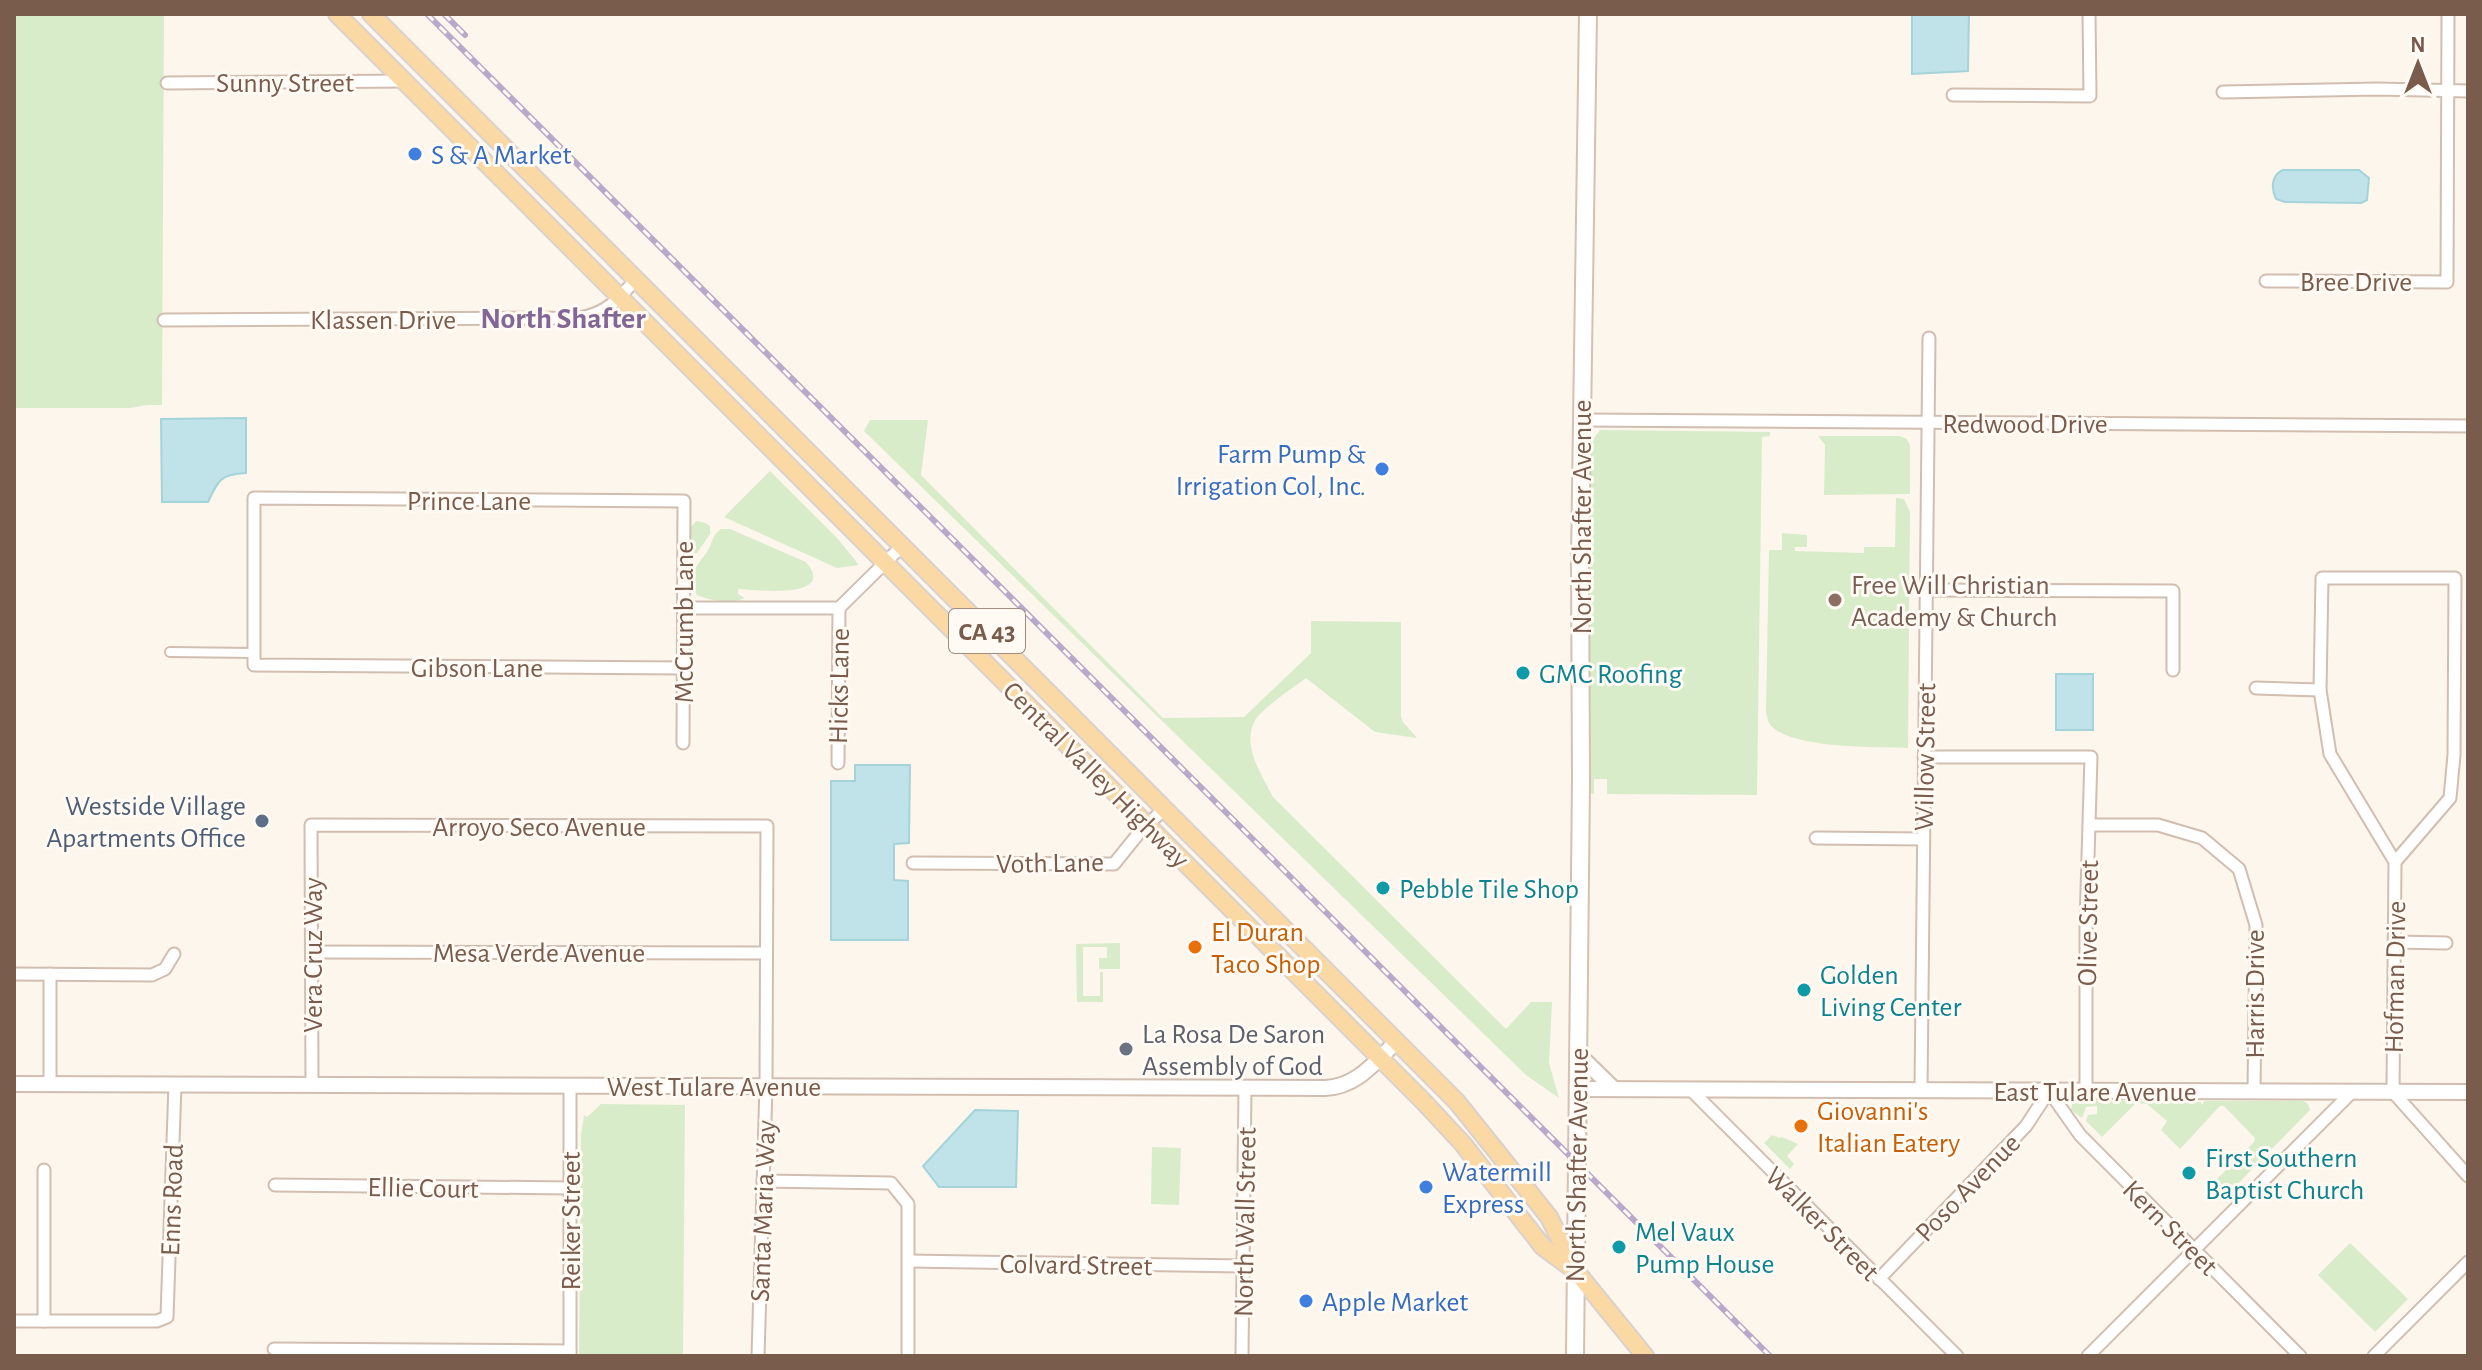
<svg xmlns="http://www.w3.org/2000/svg" width="2482" height="1370" font-family="'Alegreya Sans',sans-serif">
	<style>
		.green { fill: #d8ecc9 }
		.water { fill: #bfe3e8; stroke: #a5d3da; stroke-width: 2 }
		.lines { fill: none; stroke-linecap: round; stroke-linejoin: round }
		.pedestrian-casing { stroke: #d1beb0; stroke-width: 12 }
		.minor-casing { stroke: #d1beb0; stroke-width: 15 }
		.tertiary-casing { stroke: #d1beb0; stroke-width: 18 }
		.secondary-casing { stroke: #d6c0b0; stroke-width: 20 }
		.primary-casing { stroke: #dad1cd; stroke-width: 20 }
		.pedestrian { stroke: #fff; stroke-width: 8 }
		.minor { stroke: #fff; stroke-width: 11 }
		.tertiary { stroke: #fff; stroke-width: 14 }
		.secondary { stroke: #fff; stroke-width: 16 }
		.primary { stroke: #fbd9a5; stroke-width: 16 }
		.rail-casing { stroke: #b9a8c9; stroke-width: 6 }
		.rail { stroke: #fffaf3; stroke-width: 3; stroke-dasharray: 9; stroke-linecap: butt }
		.shop-dot { fill: #3f7fe0; stroke: #fffaf3; stroke-width: 3 }
		.education-dot { fill: #8d6e63; stroke: #fffaf3; stroke-width: 3 }
		.culture-dot { fill: #0f9aa8; stroke: #fffaf3; stroke-width: 3 }
		.service-dot { fill: #5c6f8a; stroke: #fffaf3; stroke-width: 3 }
		.food-dot { fill: #e8710a; stroke: #fffaf3; stroke-width: 3 }
		.worship-dot { fill: #6b7280; stroke: #fffaf3; stroke-width: 3 }
		.labels { text-anchor: middle; stroke-width: 6; stroke-linejoin: round; paint-order: stroke }
		.shield { fill: #fffaf3; stroke: #a28b7f; stroke-width: 2 }
		.shield-label { font-size: 26px; font-weight: bold; fill: #7a5c4d }
		.street-label { font-size: 28px; fill: #7a5c4d; stroke: #fffaf3 }
		.shop-label { font-size: 28px; fill: #366cbe; stroke: #fffaf3; text-anchor: start }
		.education-label { font-size: 28px; fill: #785e54; stroke: #fffaf3; text-anchor: start }
		.culture-label { font-size: 28px; fill: #0d838f; stroke: #fffaf3; text-anchor: start }
		.service-label { font-size: 28px; fill: #4e5e75; stroke: #fffaf3; text-anchor: end }
		.food-label { font-size: 28px; fill: #c56008; stroke: #fffaf3; text-anchor: start }
		.worship-label { font-size: 28px; fill: #5b616d; stroke: #fffaf3; text-anchor: start }
		.neighbourhood-label { font-size: 30px; font-weight: bold; fill: #846695; stroke: #fffaf3 }
	</style>
	<rect width="100%" height="100%" fill="#fdf6ec"/>
	<!-- green -->
	<g class="green">
		<polygon points="14,14 164,14 162,405 147,405 130,408 14,408"/>
		<path d="M 870,420 L 928,420 L 921,475 L 1163,718 L 1244,717 L 1311,653 L 1311,621 L 1401,622 L 1401,716 L 1403,722 L 1417,738 L 1375,732 L 1306,678 C 1295,686 1262,709 1256,719 C 1240,744 1262,775 1273,797 L 1506,1029 L 1531,1002 L 1552,1002 L 1549,1063 L 1559,1098 L 1526,1075 L 864,431 Z"/>
		<polygon points="1600,430 1770,432 1770,436 1762,437 1757,795 1607,794 1607,779 1594,779 1594,794 1587,793 1588,446"/>
		<polygon points="1818,436 1900,436 1907,439 1910,446 1910,494 1824,495 1825,445"/>
		<polygon points="770,471 838,539 859,565 837,568 724,517"/>
		<path d="M 1896,498 L 1904,499 L 1910,512 L 1908,748 C 1878,747 1785,749 1769,723 C 1768,721 1766,712 1766,711 L 1769,550 L 1782,550 L 1782,533 L 1807,535 L 1807,547 L 1795,547 L 1795,551 L 1864,553 L 1864,547 L 1895,547 Z"/>
		<path d="M 697,521 L 706,523 L 710,526 L 710,534 L 697,553 L 694,554 C 693,542 684,530 697,521 Z"/>
		<path d="M 721,529 L 730,529 L 806,562 C 838,600 756,590 738,589 L 738,594 L 745,598 C 731,604 710,601 697,595 C 686,575 695,569 707,552 C 712,544 712,535 721,529 Z"/>
		<polygon points="1120,943 1120,969 1099,969 1099,958 1107,958 1107,947 1083,947 1083,996 1100,996 1100,972 1103,972 1103,1002 1077,1002 1076,944"/>
		<polygon points="2076,1100 2182,1101 2186,1103 2201,1102 2201,1105 2205,1101 2303,1101 2308,1104 2310,1110 2227,1195 2213,1183 2254,1142 2255,1138 2224,1106 2220,1106 2180,1149 2161,1130 2167,1121 2147,1104 2136,1103 2102,1137 2086,1121 2088,1115 2097,1114 2097,1106 2086,1107 2082,1118 2071,1110 2072,1104"/>
		<polygon points="601,1104 685,1105 683,1356 579,1356 581,1135 584,1115 587,1117"/>
		<polygon points="1772,1135 1780,1138 1782,1137 1798,1144 1787,1156 1794,1164 1790,1169 1764,1143"/>
		<polygon points="1152,1147 1181,1148 1179,1205 1151,1204"/>
		<polygon points="2350,1243 2408,1299 2375,1332 2318,1275"/>
	</g>
	<!-- water -->
	<g class="water">
		<polygon points="1912,14 1969,14 1968,71 1912,74"/>
		<path d="M 2283,170 L 2359,170 L 2369,178 L 2367,200 L 2361,203 L 2285,202 L 2276,199 C 2271,189 2271,175 2283,170 Z"/>
		<path d="M 246,418 L 246,473 C 221,474 218,480 208,502 L 162,502 L 161,419 Z"/>
		<rect x="2056" y="674" width="37" height="56"/>
		<polygon points="855,765 910,765 909,843 894,844 894,880 908,881 908,940 831,940 831,781 855,781"/>
		<polygon points="975,1110 1018,1111 1016,1187 939,1187 923,1166"/>
	</g>
	<g class="lines">
		<!-- pedestrian casing -->
		<g class="pedestrian-casing">
			<polyline id="pedestrian" points="170,652 254,653"/>
		</g>
		<!-- minor casing -->
		<g class="minor-casing">
			<g id="minor">
				<polyline points="167,83 404,81"/>
				<polyline points="2223,92 2377,89 2468,91"/>
				<polyline points="1953,95 2090,96 2089,14"/>
				<polyline points="2266,281 2447,282 2448,14"/>
				<path d="M 164,320 L 579,318 C 606,314 619,299 636,279"/>
				<polyline points="1582,420 2468,426"/>
				<polyline points="1926,590 2173,591 2173,670"/>
				<polyline points="683,608 839,608 902,546"/>
				<polyline points="682,668 254,665 254,498 684,501 683,743"/>
				<polyline points="2256,688 2320,690"/>
				<polyline points="1924,757 2091,757 2086,924 2086,1089"/>
				<polyline points="838,763 839,608"/>
				<polyline points="2090,825 2158,825 2202,838 2239,869 2256,925 2254,1092"/>
				<polyline points="1816,838 1923,839"/>
				<polyline points="2395,862 2330,754 2320,690 2322,578 2455,578 2454,755 2450,798 2395,862 2393,1092 2468,1176"/>
				<polyline points="913,863 1114,864 1139,833 1164,809"/>
				<polyline points="2395,942 2446,943"/>
				<polyline points="312,952 766,953"/>
				<polyline points="14,974 152,975 165,969 174,954"/>
				<polyline points="50,1084 50,974"/>
				<polyline points="312,1085 311,825 767,826 766,1086 758,1356"/>
				<polyline points="570,1085 570,1355"/>
				<polyline points="1690,1089 1957,1356"/>
				<polyline points="1921,1090 1929,338"/>
				<polyline points="44,1170 44,1321"/>
				<polyline points="763,1181 891,1183 908,1204 908,1356"/>
				<polyline points="275,1185 570,1188"/>
				<polyline points="909,1261 1243,1266"/>
				<polyline points="1879,1279 2026,1126 2049,1091 2080,1135 2300,1356"/>
				<polyline points="14,1321 157,1321 167,1317 175,1084"/>
				<polyline points="274,1349 570,1351"/>
				<polyline points="1242,1356 1245,1088"/>
				<polyline points="2088,1356 2352,1092"/>
				<polyline points="2374,1356 2468,1262"/>
			</g>
		</g>
		<!-- tertiary casing -->
		<g class="tertiary-casing">
			<g id="tertiary">
				<polyline points="1578,1054 1614,1089"/>
				<path d="M 14,1084 L 1325,1088 C 1357,1087 1376,1061 1397,1041"/>
				<polyline points="1577,1089 2468,1092"/>
			</g>
		</g>
		<!-- secondary casing -->
		<g class="secondary-casing">
			<polyline id="secondary" points="1575,1356 1581,779 1580,559 1588,14"/>
		</g>
		<!-- primary casing -->
		<g class="primary-casing">
			<g id="primary">
				<polyline points="337,14 1423,1101 1463,1144 1543,1247 1573,1269"/>
				<polyline points="371,14 1457,1102 1549,1217 1575,1270 1645,1356"/>
			</g>
		</g>
		<!-- pedestrian -->
		<use href="#pedestrian" class="pedestrian"/>
		<!-- minor -->
		<use href="#minor" class="minor"/>
		<!-- tertiary -->
		<use href="#tertiary" class="tertiary"/>
		<!-- secondary -->
		<use href="#secondary" class="secondary"/>
		<!-- primary -->
		<use href="#primary" class="primary"/>
		<!-- rail casing -->
		<g class="rail-casing">
			<g id="rail">
				<polyline points="427,14 1770,1356"/>
				<polyline points="444,14 465,35"/>
			</g>
		</g>
		<!-- rail -->
		<use href="#rail" class="rail"/>
	</g>
	<!-- markers -->
	<g class="shop-dot">
		<circle cx="415" cy="154" r="8"/>
		<circle cx="1382" cy="469" r="8"/>
		<circle cx="1426" cy="1187" r="8"/>
		<circle cx="1306" cy="1301" r="8"/>
	</g>
	<circle class="education-dot" cx="1835" cy="600" r="8"/>
	<g class="culture-dot">
		<circle cx="1523" cy="673" r="8"/>
		<circle cx="1383" cy="888" r="8"/>
		<circle cx="1804" cy="990" r="8"/>
		<circle cx="2189" cy="1173" r="8"/>
		<circle cx="1619" cy="1247" r="8"/>
	</g>
	<circle class="service-dot" cx="262" cy="821" r="8"/>
	<g class="food-dot">
		<circle cx="1195" cy="947" r="8"/>
		<circle cx="1801" cy="1126" r="8"/>
	</g>
	<circle class="worship-dot" cx="1126" cy="1049" r="8"/>
	<g class="labels">
		<!-- shield labels -->
		<rect class="shield" x="949" y="609" width="76" height="44" rx="6"/>
		<g class="shield-label">
			<text x="987" y="640">CA 43</text>
		</g>
		<!-- street labels -->
		<g class="street-label">
			<text x="285" y="92">Sunny Street</text>
			<text x="2356" y="291">Bree Drive</text>
			<text x="383" y="329">Klassen Drive</text>
			<text x="2025" y="433">Redwood Drive</text>
			<text x="469" y="510">Prince Lane</text>
			<text transform="translate(1581 517) rotate(-90)" y="10">North Shafter Avenue</text>
			<text transform="translate(683 622) rotate(-90)" y="10">McCrumb Lane</text>
			<text x="477" y="677">Gibson Lane</text>
			<text transform="translate(838 686) rotate(-89)" y="10">Hicks Lane</text>
			<text transform="translate(1924 757) rotate(-89)" y="10">Willow Street</text>
			<text transform="translate(1097 774) rotate(45)" y="10">Central Valley Highway</text>
			<text x="539" y="836">Arroyo Seco Avenue</text>
			<text transform="translate(1050 862) rotate(-1)" y="10">Voth Lane</text>
			<text transform="translate(2087 923) rotate(-89)" y="10">Olive Street</text>
			<text x="539" y="962">Mesa Verde Avenue</text>
			<text transform="translate(312 955) rotate(-90)" y="10">Vera Cruz Way</text>
			<text transform="translate(2394 977) rotate(-89)" y="10">Hofman Drive</text>
			<text transform="translate(2254 994) rotate(-90)" y="10">Harris Drive</text>
			<text x="714" y="1096">West Tulare Avenue</text>
			<text x="2095" y="1101">East Tulare Avenue</text>
			<text transform="translate(1576 1165) rotate(-89)" y="10">North Shafter Avenue</text>
			<text transform="translate(423 1187) rotate(1)" y="10">Ellie Court</text>
			<text transform="translate(1967 1187) rotate(-46)" y="10">Poso Avenue</text>
			<text transform="translate(171 1200) rotate(-88)" y="10">Enns Road</text>
			<text transform="translate(762 1211) rotate(-88)" y="10">Santa Maria Way</text>
			<text transform="translate(570 1221) rotate(-90)" y="10">Reiker Street</text>
			<text transform="translate(1244 1222) rotate(-89)" y="10">North Wall Street</text>
			<text transform="translate(1823 1223) rotate(45)" y="10">Walker Street</text>
			<text transform="translate(2171 1227) rotate(45)" y="10">Kern Street</text>
			<text transform="translate(1076 1264) rotate(1)" y="10">Colvard Street</text>
		</g>
		<!-- shop labels -->
		<g class="shop-label">
			<text x="431" y="164">S &amp; A Market</text>
			<text x="1366" y="463" text-anchor="end">Farm Pump &amp;<tspan x="1366" dy="32">Irrigation Col, Inc.</tspan></text>
			<text x="1442" y="1181">Watermill<tspan x="1442" dy="32">Express</tspan></text>
			<text x="1322" y="1311">Apple Market</text>
		</g>
		<!-- education labels -->
		<g class="education-label">
			<text x="1851" y="594">Free Will Christian<tspan x="1851" dy="32">Academy &amp; Church</tspan></text>
		</g>
		<!-- culture labels -->
		<g class="culture-label">
			<text x="1539" y="683">GMC Roofing</text>
			<text x="1399" y="898">Pebble Tile Shop</text>
			<text x="1820" y="984">Golden<tspan x="1820" dy="32">Living Center</tspan></text>
			<text x="2205" y="1167">First Southern<tspan x="2205" dy="32">Baptist Church</tspan></text>
			<text x="1635" y="1241">Mel Vaux<tspan x="1635" dy="32">Pump House</tspan></text>
		</g>
		<!-- service labels -->
		<g class="service-label">
			<text x="246" y="815">Westside Village<tspan x="246" dy="32">Apartments Office</tspan></text>
		</g>
		<!-- food labels -->
		<g class="food-label">
			<text x="1211" y="941">El Duran<tspan x="1211" dy="32">Taco Shop</tspan></text>
			<text x="1817" y="1120">Giovanni's<tspan x="1817" dy="32">Italian Eatery</tspan></text>
		</g>
		<!-- worship labels -->
		<g class="worship-label">
			<text x="1142" y="1043">La Rosa De Saron<tspan x="1142" dy="32">Assembly of God</tspan></text>
		</g>
		<!-- neighbourhood labels -->
		<g class="neighbourhood-label">
			<text x="563" y="328">North Shafter</text>
		</g>
	</g>
	<!-- border -->
	<rect width="2482" height="1370" fill="none" stroke="#7a5c4d" stroke-width="32"/>
	<!-- north arrow -->
	<g transform="translate(2418 64)" stroke="#fffaf3" stroke-width="6" paint-order="stroke">
	<path d="M0-6L14 30L0 20L-14 30Z" fill="#7a5c4d"/>
	<text y="-12" font-size="22" font-weight="bold" text-anchor="middle" fill="#7a5c4d">N</text>
	</g>
</svg>
